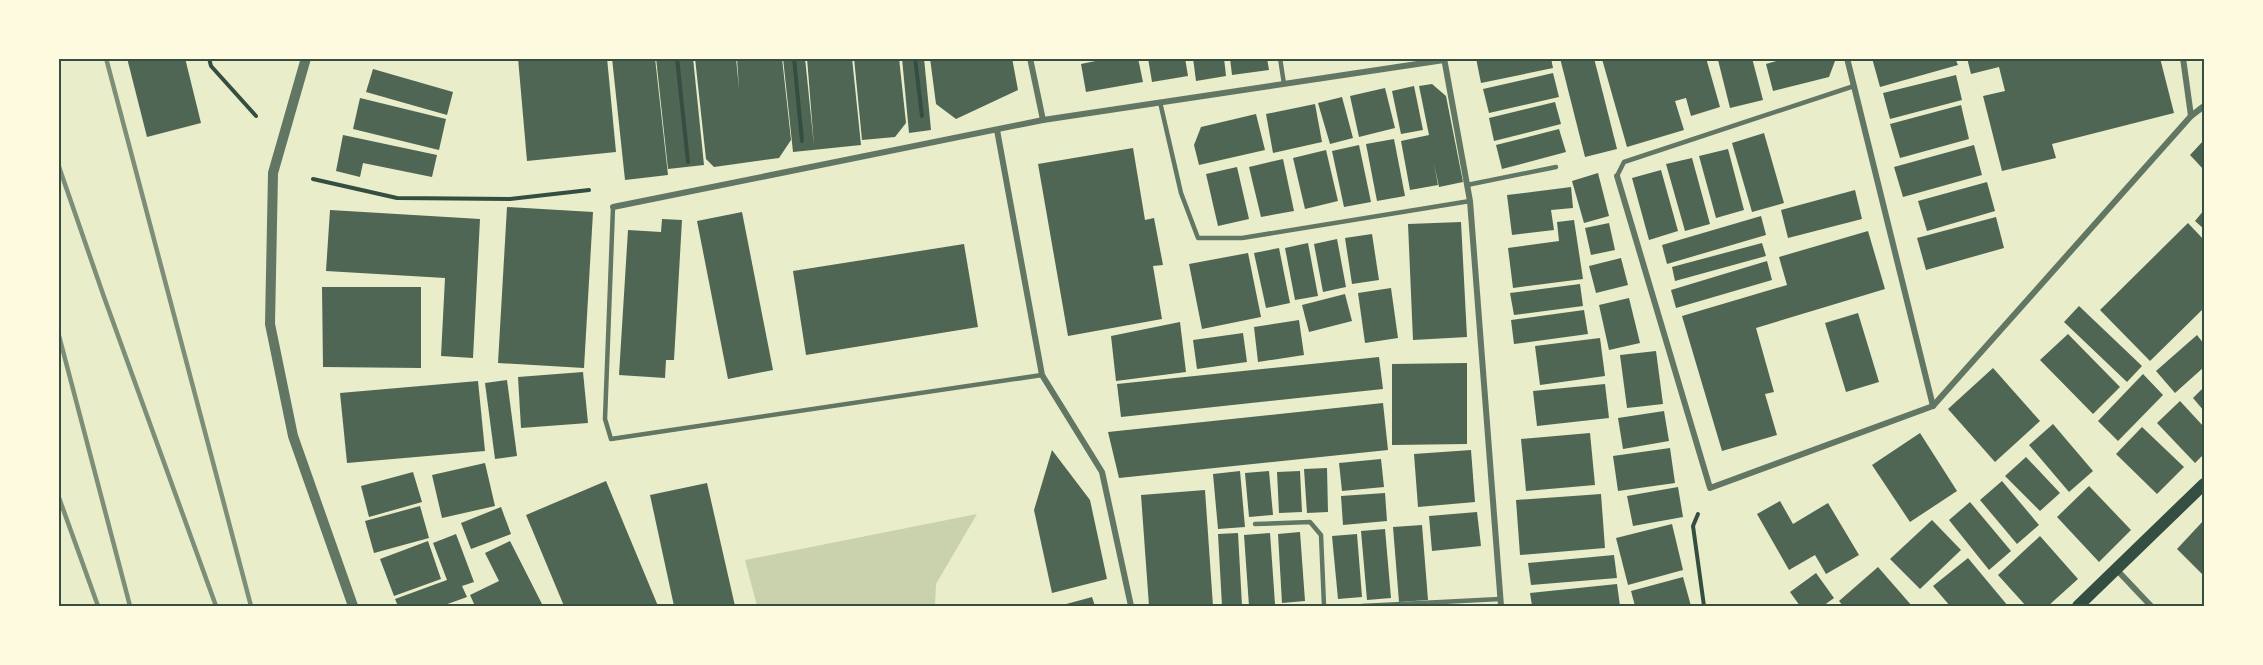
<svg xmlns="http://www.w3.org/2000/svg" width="2263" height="665" font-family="Signika,sans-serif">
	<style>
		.green { fill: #cad2ad }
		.building { fill: #4f6655 }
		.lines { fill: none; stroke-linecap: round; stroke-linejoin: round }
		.path { stroke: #344e41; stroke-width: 4 }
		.service { stroke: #617663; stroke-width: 4.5 }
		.minor { stroke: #617663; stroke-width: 6 }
		.tertiary { stroke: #617663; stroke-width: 10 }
		.secondary { stroke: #344e41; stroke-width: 12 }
		.rail { stroke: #7c8e77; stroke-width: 4.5 }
		.neatline { fill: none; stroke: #344e41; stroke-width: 2 }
	</style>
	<rect width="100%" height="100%" fill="#e9edc9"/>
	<!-- green -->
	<polygon class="green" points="977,514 936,584 935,606 757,606 745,560"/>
	<!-- building -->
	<g class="building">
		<polygon points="127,58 185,58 201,123 147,137"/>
		<polygon points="518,58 607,58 616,152 527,161"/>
		<polygon points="612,58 655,58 668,175 625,180"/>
		<polygon points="656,58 693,58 704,165 668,169"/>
		<polygon points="695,58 736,58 739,89 737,58 782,58 791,140 779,158 714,167 706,159"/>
		<polygon points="783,58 805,58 814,146 807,58 852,58 861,145 793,152"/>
		<polygon points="854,58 899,58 906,123 895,137 862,140"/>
		<polygon points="902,58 924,58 931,130 909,133"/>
		<polygon points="930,58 1012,58 1018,90 956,119 936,104"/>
		<polygon points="1110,58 1138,58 1143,82 1086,92 1081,64"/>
		<polygon points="1148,58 1185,58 1188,76 1152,82"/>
		<polygon points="1193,58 1224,58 1226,76 1196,81"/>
		<polygon points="1230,58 1267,58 1269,70 1232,75"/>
		<polygon points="1476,58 1551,58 1553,68 1481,83"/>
		<polygon points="1560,58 1594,58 1617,149 1585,157"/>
		<polygon points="1605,58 1706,58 1720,107 1691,116 1686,98 1675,101 1684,130 1627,147 1602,59"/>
		<polygon points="1724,58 1752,58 1763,100 1730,108 1718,60"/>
		<polygon points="1787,58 1835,58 1835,61 1829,77 1773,91 1766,64"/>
		<polygon points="1872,58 1955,58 1958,65 1880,87"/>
		<polygon points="1967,58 2160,58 2174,113 2052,144 2056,158 2002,171 1983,96 2005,91 1999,67 1971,74"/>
		<polygon points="373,69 453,92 447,115 366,92"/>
		<polygon points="1553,73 1559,97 1489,113 1483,89"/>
		<polygon points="1956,75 1962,100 1890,119 1883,93"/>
		<polygon points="1432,84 1446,96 1463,182 1439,187 1434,164 1438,185 1410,190 1401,141 1429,135 1419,86"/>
		<polygon points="1414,86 1423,130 1401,134 1392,91"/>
		<polygon points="1385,88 1395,128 1359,137 1350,96"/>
		<polygon points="1342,97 1353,138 1330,144 1318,103"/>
		<polygon points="360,98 446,119 439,150 353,129"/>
		<polygon points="1555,102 1561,124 1494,141 1489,118"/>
		<polygon points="1315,104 1322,142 1273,153 1266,114"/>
		<polygon points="1961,105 1969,139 1900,158 1890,124"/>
		<polygon points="1256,114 1265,150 1199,165 1194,145 1201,127"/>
		<polygon points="1559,129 1566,152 1502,169 1496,145"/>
		<polygon points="1764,133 1784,203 1752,212 1732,143"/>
		<polygon points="343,135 437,155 432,177 363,163 360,177 336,171"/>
		<polygon points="1394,139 1405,196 1377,201 1366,144"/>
		<polygon points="2204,140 2204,170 2190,155"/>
		<polygon points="1359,145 1371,202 1344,207 1332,151"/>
		<polygon points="1974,145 1982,175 1903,197 1894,167"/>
		<polygon points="1133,148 1145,220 1154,218 1163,265 1153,266 1162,319 1068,336 1038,164"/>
		<polygon points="1728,149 1744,210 1716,218 1699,156"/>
		<polygon points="1326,150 1338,201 1305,209 1293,158"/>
		<polygon points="1692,158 1710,224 1685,231 1666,164"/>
		<polygon points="1283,159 1294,211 1261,217 1249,167"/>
		<polygon points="1237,167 1249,219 1218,226 1206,174"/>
		<polygon points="1661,170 1678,231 1649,240 1632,178"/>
		<polygon points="1598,173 1609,216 1584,223 1572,181"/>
		<polygon points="1987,182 1995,211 1927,231 1918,201"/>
		<polygon points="1571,187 1573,208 1551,210 1554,230 1512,235 1507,195"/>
		<polygon points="1855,190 1862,219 1788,238 1781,210"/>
		<polygon points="507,207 593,212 584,368 498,363"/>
		<polygon points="330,210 480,219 473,358 441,356 445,278 326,271"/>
		<polygon points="2204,210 2204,229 2195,221"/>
		<polygon points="742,212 773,370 728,379 697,221"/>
		<polygon points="1761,216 1766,235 1667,264 1662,245"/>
		<polygon points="1996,217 2004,248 1926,270 1917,238"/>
		<polygon points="662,219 682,220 674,360 666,360 665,378 619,375 628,230 661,232"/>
		<polygon points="1574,220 1583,279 1513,288 1508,248 1559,241 1557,222"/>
		<polygon points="1461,222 1467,337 1413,340 1408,224"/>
		<polygon points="1609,223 1615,250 1591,255 1585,228"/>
		<polygon points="2188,223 2204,240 2204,308 2150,361 2100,310"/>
		<polygon points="1868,231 1885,289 1756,328 1774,392 1765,394 1777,435 1722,451 1682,316 1787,285 1779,257"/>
		<polygon points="1372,234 1379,280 1352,284 1345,238"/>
		<polygon points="1337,239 1346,287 1323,292 1314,244"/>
		<polygon points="1308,243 1318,296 1295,300 1285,248"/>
		<polygon points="1762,243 1766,256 1675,281 1672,267"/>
		<polygon points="964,244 978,327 806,355 793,271"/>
		<polygon points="1279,248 1290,303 1266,308 1254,253"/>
		<polygon points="1248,253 1261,317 1202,329 1189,264"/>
		<polygon points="1621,258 1628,285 1596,293 1589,266"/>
		<polygon points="1767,261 1772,280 1676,308 1671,290"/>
		<polygon points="1580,284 1583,306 1514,315 1510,293"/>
		<polygon points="322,287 421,287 421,368 323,367"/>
		<polygon points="1391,288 1398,338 1365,343 1358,293"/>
		<polygon points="1345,294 1352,321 1309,332 1302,305"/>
		<polygon points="1629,298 1640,343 1609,350 1599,305"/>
		<polygon points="2079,306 2142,366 2127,382 2064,322"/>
		<polygon points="1584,310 1588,334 1514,344 1511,320"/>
		<polygon points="1858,313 1879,382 1846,392 1825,323"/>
		<polygon points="1299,320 1304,355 1258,362 1254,327"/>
		<polygon points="1180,322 1186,372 1116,381 1111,336"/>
		<polygon points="1243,333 1247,362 1197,369 1193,340"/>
		<polygon points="2068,334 2120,387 2093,414 2040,360"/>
		<polygon points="2197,335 2204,344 2204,367 2175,393 2156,371"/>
		<polygon points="1600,338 1605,376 1540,385 1535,346"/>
		<polygon points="1656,351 1663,404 1627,408 1620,355"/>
		<polygon points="1379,357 1383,389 1121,417 1117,384"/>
		<polygon points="1467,363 1467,444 1392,445 1392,364"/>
		<polygon points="1993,368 2040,421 1995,462 1948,409"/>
		<polygon points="583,372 588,423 521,428 518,377"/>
		<polygon points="2143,374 2163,395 2118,441 2098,421"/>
		<polygon points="507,380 517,456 495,459 485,383"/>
		<polygon points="478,381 485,451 347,463 340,393"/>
		<polygon points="1605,384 1609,418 1537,426 1533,391"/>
		<polygon points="2204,387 2204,411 2193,398"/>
		<polygon points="2180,401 2204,427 2204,454 2195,463 2157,423"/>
		<polygon points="1383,403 1388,450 1119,478 1108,432"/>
		<polygon points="1664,411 1669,441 1623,449 1618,418"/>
		<polygon points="2053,424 2093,471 2069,492 2029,445"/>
		<polygon points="2142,427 2184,467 2157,494 2116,454"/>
		<polygon points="1590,433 1595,485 1526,491 1521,439"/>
		<polygon points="1920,433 1957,491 1910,522 1872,465"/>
		<polygon points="1670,448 1675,483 1618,491 1613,456"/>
		<polygon points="1052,450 1090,500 1107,579 1052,593 1034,510"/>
		<polygon points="1471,450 1475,502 1418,507 1414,454"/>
		<polygon points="2026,457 2060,493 2040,511 2005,476"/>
		<polygon points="1381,459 1384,487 1342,491 1339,463"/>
		<polygon points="485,463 495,506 442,518 432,475"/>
		<polygon points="1327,468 1328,512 1307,513 1304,469"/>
		<polygon points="1240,471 1245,527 1218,529 1213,474"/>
		<polygon points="1269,471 1273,515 1249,517 1245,473"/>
		<polygon points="1300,471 1302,512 1279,513 1277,472"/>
		<polygon points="413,472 422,502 369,517 361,486"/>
		<polygon points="606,481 658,606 564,606 526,515"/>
		<polygon points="2002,481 2039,525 2017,544 1980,500"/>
		<polygon points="707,483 735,606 674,606 650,495"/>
		<polygon points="2089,486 2131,530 2099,562 2057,517"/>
		<polygon points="1678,487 1683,517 1633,526 1627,496"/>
		<polygon points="1205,490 1213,606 1149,606 1141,495"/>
		<polygon points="1385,493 1387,521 1343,525 1341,496"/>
		<polygon points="1601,494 1605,548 1520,555 1516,500"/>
		<polygon points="1780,501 1793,524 1828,503 1859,555 1826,574 1815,555 1789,570 1757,514"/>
		<polygon points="1970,502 2011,551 1989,570 1949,520"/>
		<polygon points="420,506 429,538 374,553 365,521"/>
		<polygon points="501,507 511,534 471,549 461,523"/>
		<polygon points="1477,512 1481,546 1432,551 1429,516"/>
		<polygon points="1932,520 1961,550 1920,589 1890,559"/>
		<polygon points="2204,520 2204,576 2177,549"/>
		<polygon points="1672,524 1683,570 1628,585 1616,538"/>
		<polygon points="1422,525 1428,600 1399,602 1393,527"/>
		<polygon points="1385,529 1391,598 1367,600 1361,531"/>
		<polygon points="1300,532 1305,601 1282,603 1278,534"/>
		<polygon points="1238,533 1242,606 1222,606 1218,534"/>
		<polygon points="1270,533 1275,604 1249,606 1244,535"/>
		<polygon points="456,534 474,582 462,586 467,597 442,606 398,606 395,599 447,580 433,543"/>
		<polygon points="1357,534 1362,597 1338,599 1332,536"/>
		<polygon points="2040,536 2078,579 2048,606 2026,606 1998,575"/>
		<polygon points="428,541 441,579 394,596 380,559"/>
		<polygon points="510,541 543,606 475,606 470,595 499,581 485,553"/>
		<polygon points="1614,555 1617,578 1531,585 1528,563"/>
		<polygon points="1968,558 2008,606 1950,606 1933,586"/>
		<polygon points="1878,567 1912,606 1843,606 1839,601"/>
		<polygon points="1816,573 1834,598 1823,606 1800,606 1790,592"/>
		<polygon points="1683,577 1691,606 1635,606 1631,591"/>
		<polygon points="1617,584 1620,606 1532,606 1530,593"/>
		<polygon points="1092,597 1095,606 1059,606"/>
	</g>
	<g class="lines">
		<!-- path -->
		<g class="path">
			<polyline points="209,58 211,66 256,116"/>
			<polyline points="677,58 688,162"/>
			<polyline points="794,58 802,141"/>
			<polyline points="915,58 922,116"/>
			<polyline points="313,179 397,198 510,199 589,190"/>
			<polyline points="1698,514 1693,526 1704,606"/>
		</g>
		<!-- service -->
		<g class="service">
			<polyline points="1280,58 1284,84"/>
			<polyline points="1160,102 1181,193 1198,238 1242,238 1470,201"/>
			<polyline points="1617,176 1624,162 1854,86"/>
			<polyline points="1467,185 1556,167"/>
			<polyline points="613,207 605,419 611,439 1042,375"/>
			<polyline points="1255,524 1310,522 1321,535 1324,606"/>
			<polyline points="1362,606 1500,599"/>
		</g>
		<!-- minor -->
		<g class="minor">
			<polyline points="1030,58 1043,120"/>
			<polyline points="1444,58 1470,201 1501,606"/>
			<polyline points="1847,58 1933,406"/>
			<polyline points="2183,58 2191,116"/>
			<polyline points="997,130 1042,375 1102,472 1131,606"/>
			<polyline points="1617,176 1710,488 1933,406 2191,116 2204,106"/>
			<polyline points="613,207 1043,120 1444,60"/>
			<polyline points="2116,569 2151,606"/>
		</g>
		<!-- tertiary -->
		<polyline class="tertiary" points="306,58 273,173 270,324 293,436 353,606"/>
		<!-- secondary -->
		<polyline class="secondary" points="2078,606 2204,484"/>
		<!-- rail -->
		<g class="rail">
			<polyline points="106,58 251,606"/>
			<polyline points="58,164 104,297 216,606"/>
			<polyline points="58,332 130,606"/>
			<polyline points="58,495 98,606"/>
		</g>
	</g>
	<!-- border -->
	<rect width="2263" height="665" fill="none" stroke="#fefae0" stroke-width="120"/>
	<rect x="60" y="60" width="2143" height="545" class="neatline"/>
</svg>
